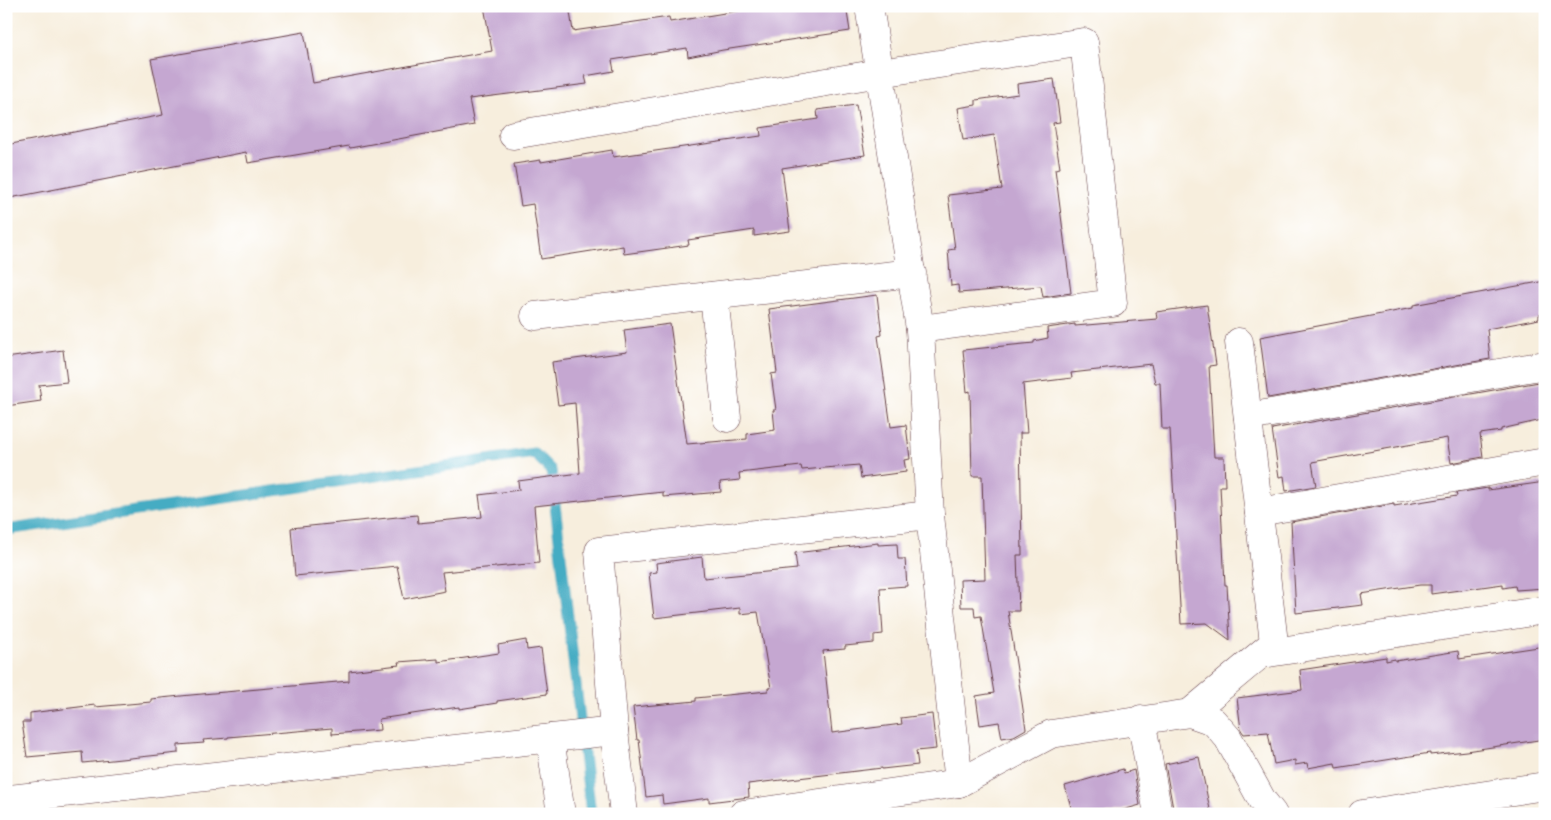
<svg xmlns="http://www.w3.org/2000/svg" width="1551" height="820" font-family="'Libre Caslon Text',serif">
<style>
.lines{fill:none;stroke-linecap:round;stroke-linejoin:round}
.stream{stroke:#44acc3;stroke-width:11}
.building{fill:#c5a7d1}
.street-casing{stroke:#643e46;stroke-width:29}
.street{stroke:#fff;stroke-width:28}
</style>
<rect width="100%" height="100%" fill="#fff"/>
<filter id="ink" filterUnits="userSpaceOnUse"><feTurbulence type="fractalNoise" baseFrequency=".02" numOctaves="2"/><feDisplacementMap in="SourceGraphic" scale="10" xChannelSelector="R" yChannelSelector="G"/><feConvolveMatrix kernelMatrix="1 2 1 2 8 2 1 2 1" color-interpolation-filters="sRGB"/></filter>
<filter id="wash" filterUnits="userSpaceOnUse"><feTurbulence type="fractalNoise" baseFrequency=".0096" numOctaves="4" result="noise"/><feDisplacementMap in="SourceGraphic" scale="20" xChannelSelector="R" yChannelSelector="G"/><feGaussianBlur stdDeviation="1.12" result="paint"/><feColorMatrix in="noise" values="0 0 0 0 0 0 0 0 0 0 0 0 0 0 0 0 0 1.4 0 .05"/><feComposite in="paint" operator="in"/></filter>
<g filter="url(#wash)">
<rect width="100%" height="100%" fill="#f7eedd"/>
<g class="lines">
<polyline class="stream" points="6,530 534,453 551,470 591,814"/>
</g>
<g id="blocks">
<g class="building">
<polygon points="484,6 569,6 573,31 669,17 670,22 743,10 743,6 846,6 850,31 723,50 688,57 687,48 612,60 614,71 585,76 587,84 469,99 474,125 350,148 349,146 248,163 246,152 10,198 6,179 6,145 163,115 151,59 304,32 313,83 492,51"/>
<polygon points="1054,79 1060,122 1053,123 1060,168 1055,169 1071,293 1043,297 1041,286 959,293 958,285 951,286 948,250 955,249 948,195 1002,189 994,135 963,140 958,108 976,105 976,100 1018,94 1017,84"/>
<polygon points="856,105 865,155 782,168 790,231 754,236 754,230 688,240 689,245 624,254 623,246 541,259 533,204 521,206 514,164 541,160 541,162 612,150 613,157 761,136 760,128 818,119 817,110"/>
<polygon points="1545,281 1545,314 1539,315 1539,319 1487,329 1490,359 1268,398 1260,337 1413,308 1413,305"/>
<polygon points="877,295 882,335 878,336 891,427 906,425 910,459 904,460 906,472 861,478 859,465 802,470 801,466 739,473 740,480 720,482 721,492 663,497 663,492 534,506 539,563 442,572 445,591 404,599 397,566 295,576 291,528 417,515 418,523 482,517 479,495 519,490 518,481 580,473 575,403 558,405 552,362 627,352 624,330 670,324 687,444 747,439 747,434 775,430 773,410 776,410 771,374 777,373 769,309"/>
<polygon points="1207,305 1216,365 1209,366 1214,457 1224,457 1225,486 1220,486 1225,585 1227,585 1230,640 1207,623 1181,624 1170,429 1162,429 1160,383 1155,383 1151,364 1071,373 1072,378 1023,384 1027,433 1020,433 1022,555 1017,555 1019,611 1008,611 1026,729 1014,736 1002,738 999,722 980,725 976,696 994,693 981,616 975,617 974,607 961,607 960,580 985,579 982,476 972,476 970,391 967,392 963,350 1034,343 1034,341 1048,338 1047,328 1075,324 1075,326 1157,319 1156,312"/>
<polygon points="63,350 67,382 39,385 41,401 6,406 6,358"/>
<polygon points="1545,381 1545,411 1541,411 1542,420 1501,429 1501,431 1480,434 1483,457 1451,463 1447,438 1312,462 1316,486 1286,491 1284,476 1279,477 1272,429"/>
<polygon points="1545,482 1545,588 1516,590 1515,586 1503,588 1503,584 1431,594 1431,585 1420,585 1361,594 1363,605 1296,613 1291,522 1394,504 1394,506 1457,496 1456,493 1488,488 1488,490"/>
<polygon points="878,543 878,545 897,544 898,559 905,559 907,586 880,588 883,634 874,635 874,643 845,646 845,649 823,651 832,733 902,724 901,718 932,714 936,749 916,751 918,765 882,769 882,768 748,784 749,797 709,802 709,798 663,804 662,795 646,797 639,740 637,740 633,707 696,701 696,698 768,691 768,688 771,688 758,612 740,614 740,608 654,618 649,573 657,572 656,563 702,557 704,578 797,569 795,553"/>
<polygon points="526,640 527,650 541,648 547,694 497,701 497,703 459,709 459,707 379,719 380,730 332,734 332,728 228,737 228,738 203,740 204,743 178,745 178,753 83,763 82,752 27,757 22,722 30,722 30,713 95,705 95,707 151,702 151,699 191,695 349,681 349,671 399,665 398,662 438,659 438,662 499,653 498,645"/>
<polygon points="1545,646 1545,739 1466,751 1430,755 1430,753 1336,768 1335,763 1308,768 1307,763 1295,765 1295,760 1274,764 1268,732 1244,734 1241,730 1237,698 1302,690 1300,670 1386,657 1386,661 1395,659 1395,661 1458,651 1459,659"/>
<polygon points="1199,757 1211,814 1174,814 1165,764"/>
<polygon points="1123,769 1124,773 1134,770 1140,805 1109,814 1073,814 1065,786"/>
</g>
</g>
</g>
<g filter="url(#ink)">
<use href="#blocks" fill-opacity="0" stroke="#643e46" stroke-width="1"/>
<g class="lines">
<defs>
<g id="street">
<polyline points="869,6 920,329 930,515 959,783"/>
<polyline points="513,135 880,73 1084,42 1113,303 920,329"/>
<polyline points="714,296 727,418"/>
<polyline points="535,316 912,273"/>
<polyline points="1248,417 1545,365"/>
<polyline points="1259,512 1545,462"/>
<polyline points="1262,654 1545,610"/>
<polyline points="1190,713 1274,643 1239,342"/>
<polyline points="1141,719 1158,814"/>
<polyline points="550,738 561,814"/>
<polyline points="10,799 614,731"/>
<polyline points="624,814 614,731 599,551 930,515"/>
<polyline points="743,814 959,783 1051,734 1190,713 1213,721 1228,738 1262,800 1273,814"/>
<polyline points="1362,814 1545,786"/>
</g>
</defs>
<use href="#street" class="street-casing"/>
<use href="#street" class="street"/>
</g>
</g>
<rect width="1551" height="820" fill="none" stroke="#fff" stroke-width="25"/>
</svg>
